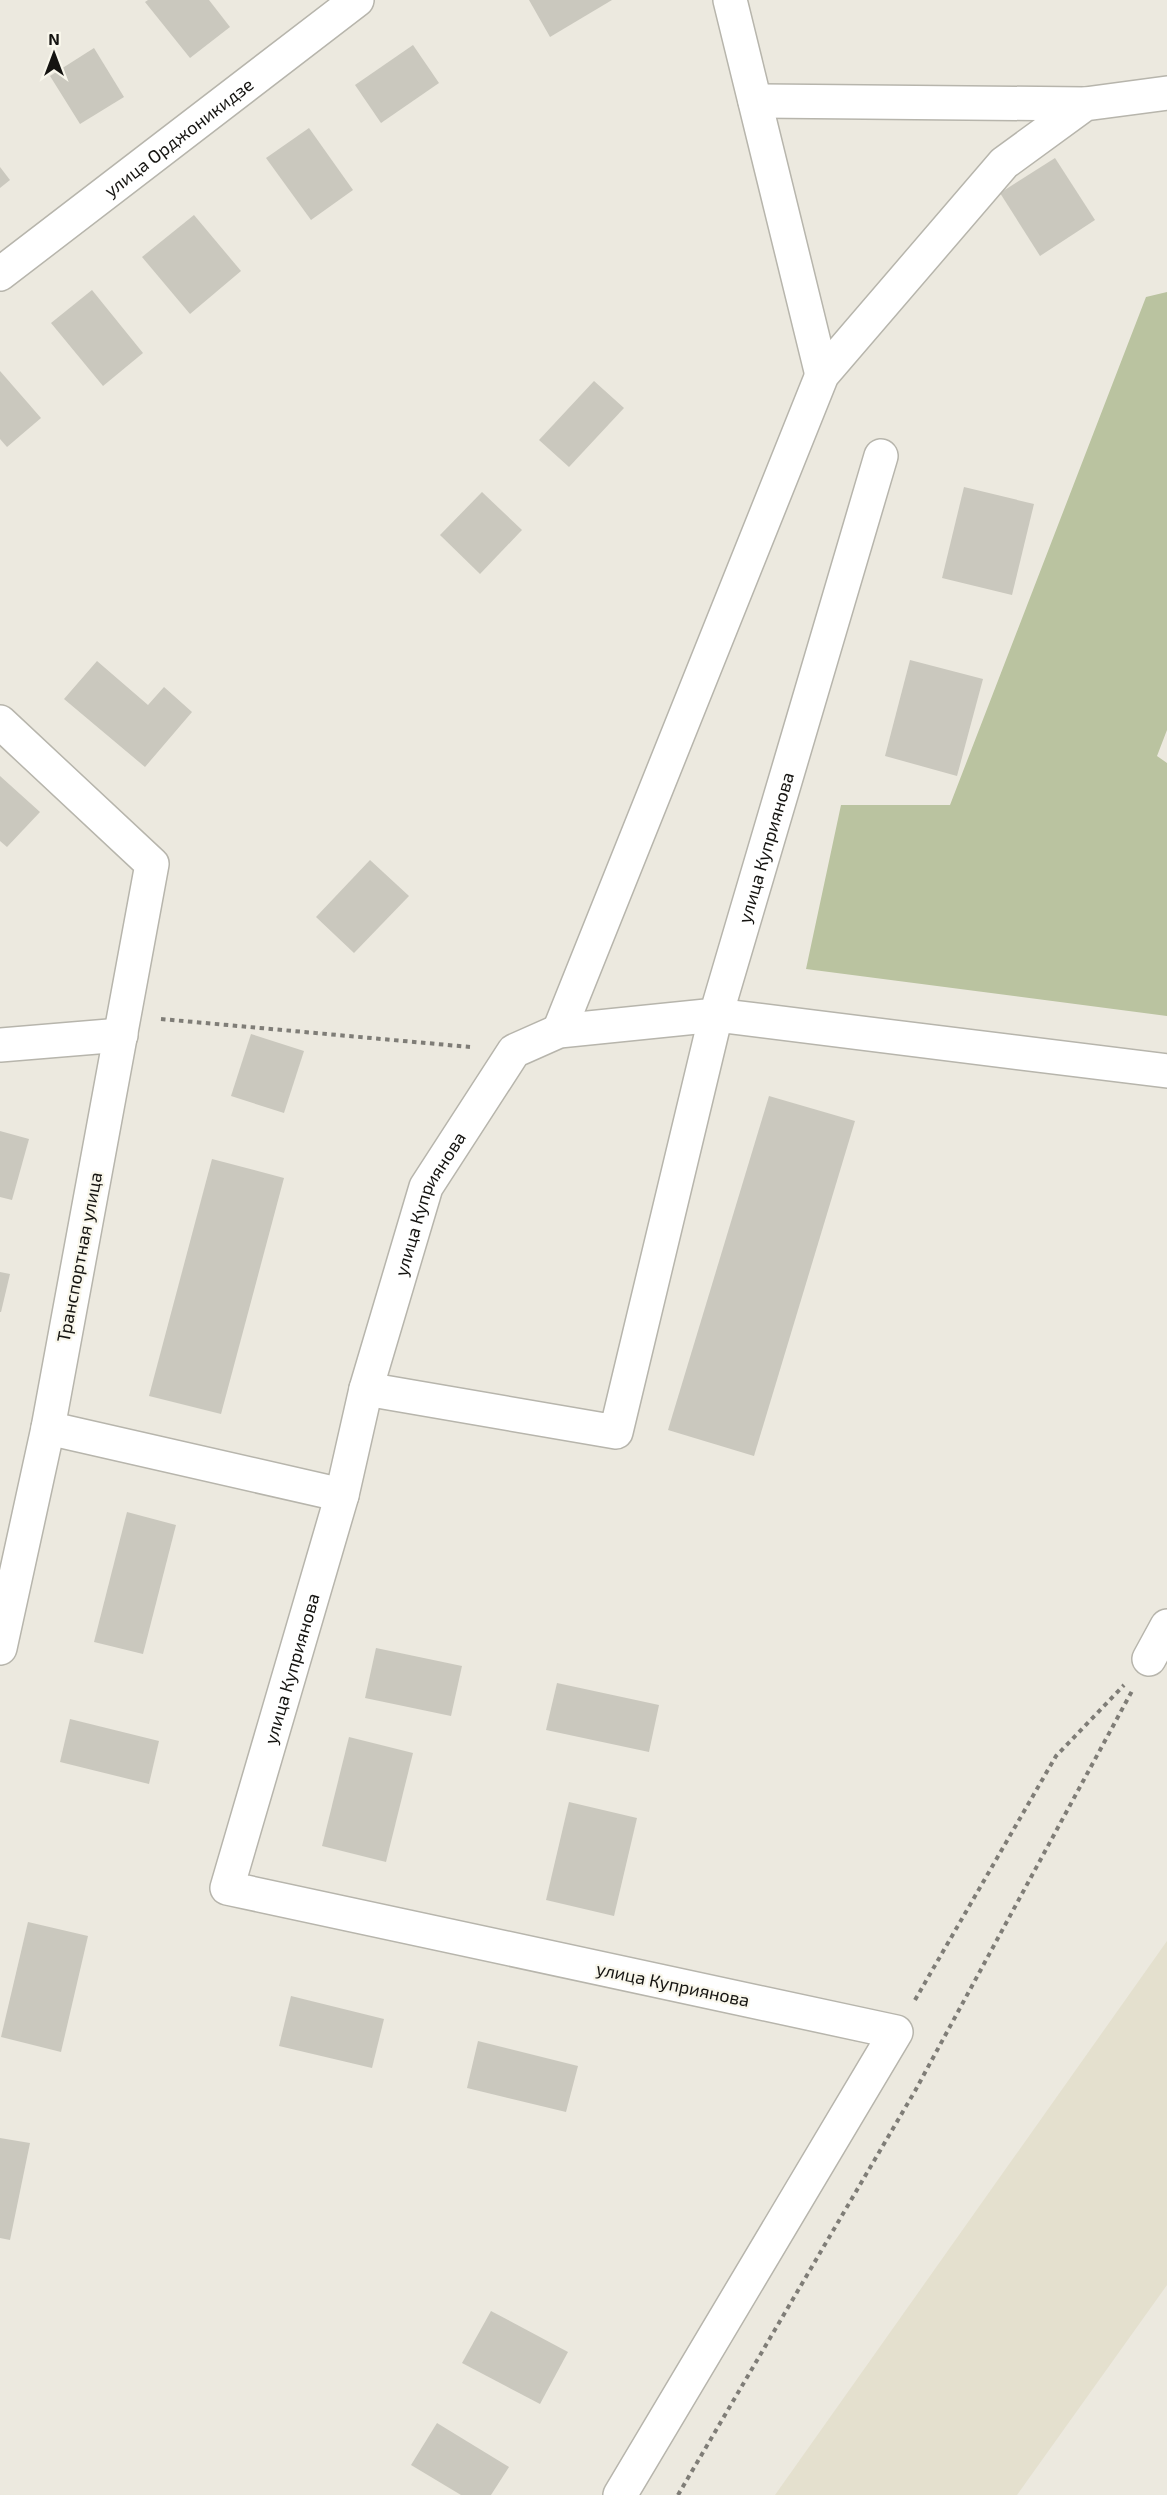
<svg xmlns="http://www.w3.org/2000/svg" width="1167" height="2495" font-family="'Exo 2',sans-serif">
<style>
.built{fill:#e4e0ce}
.green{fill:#bac3a0}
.building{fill:#cac8be}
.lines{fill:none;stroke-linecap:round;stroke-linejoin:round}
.minor-casing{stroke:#b7b5ac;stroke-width:36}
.path{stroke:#7f7d77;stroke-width:4;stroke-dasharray:4.5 4.5;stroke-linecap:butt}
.minor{stroke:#fff;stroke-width:33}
.labels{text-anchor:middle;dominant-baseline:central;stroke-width:4.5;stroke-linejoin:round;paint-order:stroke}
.street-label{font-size:18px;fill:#151411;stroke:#f9f7ec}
</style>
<rect width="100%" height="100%" fill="#ece9df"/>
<polygon class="built" points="1167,1941 1167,2285 1017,2495 775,2495"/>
<polygon class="green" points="1167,292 1167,730 1157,756 1167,763 1167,1016 806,969 841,805 950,805 1146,297"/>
<g class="building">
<polygon points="148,0 209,0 230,27 190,58 145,2"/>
<polygon points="529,0 612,0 550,37"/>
<polygon points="413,45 439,83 381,123 355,85"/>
<polygon points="94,48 124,97 80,124 50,76"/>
<polygon points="309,128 353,190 311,220 266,158"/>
<polygon points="1055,158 1095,220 1040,256 1000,193"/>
<polygon points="0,167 10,180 0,188"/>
<polygon points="194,215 241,271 190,314 142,257"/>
<polygon points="92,290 143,353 103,386 51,323"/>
<polygon points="0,371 41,418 7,447 0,439"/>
<polygon points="594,381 624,408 569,467 539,440"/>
<polygon points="964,487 1034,504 1012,595 942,578"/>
<polygon points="482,492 522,530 480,574 440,535"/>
<polygon points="910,660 983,679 957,776 885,756"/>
<polygon points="97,661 148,705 164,687 192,712 145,767 64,699"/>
<polygon points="0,776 40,812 7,847 0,841"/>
<polygon points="370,860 409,896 354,953 316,917"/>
<polygon points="251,1034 304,1051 284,1113 231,1096"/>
<polygon points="769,1096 855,1121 754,1456 668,1430"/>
<polygon points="0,1131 29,1139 12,1200 0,1197"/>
<polygon points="212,1159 284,1178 221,1414 149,1396"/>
<polygon points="0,1272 10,1274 1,1312 0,1312"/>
<polygon points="127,1512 176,1525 143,1654 94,1642"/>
<polygon points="376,1648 462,1666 451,1716 365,1698"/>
<polygon points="557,1683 659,1705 649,1752 546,1730"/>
<polygon points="70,1719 159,1741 149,1784 60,1762"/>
<polygon points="349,1737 413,1753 386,1862 322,1846"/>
<polygon points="569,1802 637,1818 614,1916 546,1900"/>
<polygon points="28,1922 88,1936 61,2052 1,2037"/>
<polygon points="291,1996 384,2019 372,2068 279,2046"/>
<polygon points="478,2041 578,2066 566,2112 467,2088"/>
<polygon points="0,2138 30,2143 10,2240 0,2238"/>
<polygon points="491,2311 568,2352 540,2404 462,2363"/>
<polygon points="437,2423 509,2467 491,2495 461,2495 411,2465"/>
</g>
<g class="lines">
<defs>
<g id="minor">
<polyline points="730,0 822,375"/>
<polyline points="755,101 1085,104"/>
<path id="s1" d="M0 274 357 0"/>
<polyline points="0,722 152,864 48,1428 0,1648"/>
<polyline points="559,1031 822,375 1004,163 1085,104 1167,93"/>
<polyline points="0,1045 121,1035"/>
<polyline points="366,1389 616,1432 716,1015 1167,1071"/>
<polyline points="48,1428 342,1495"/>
<polyline points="1149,1659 1167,1626"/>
<path id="s2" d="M620 2495 896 2032 227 1888 342 1495 366 1389 426 1187 514 1051 559 1031 716 1015 881 456"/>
</g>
</defs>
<use href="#minor" class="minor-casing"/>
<g class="path">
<polyline points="161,1019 470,1047"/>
<polyline points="915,2000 1056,1756 1124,1685"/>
<polyline points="678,2495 915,2091 1132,1691"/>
</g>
<use href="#minor" class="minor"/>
</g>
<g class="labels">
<g class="street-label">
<text stroke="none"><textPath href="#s1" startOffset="225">улица Орджоникидзе</textPath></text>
<text stroke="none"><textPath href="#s2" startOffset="2496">улица Куприянова</textPath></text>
<text stroke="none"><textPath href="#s2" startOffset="1938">улица Куприянова</textPath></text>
<text transform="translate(79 1257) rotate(-79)">Транспортная улица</text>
<text stroke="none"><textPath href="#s2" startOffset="1452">улица Куприянова</textPath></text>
<text transform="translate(673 1984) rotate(12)">улица Куприянова</text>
</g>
</g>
<g transform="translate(54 54)" stroke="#f9f7ec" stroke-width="4.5" paint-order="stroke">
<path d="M0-4.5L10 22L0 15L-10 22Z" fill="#151411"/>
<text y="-9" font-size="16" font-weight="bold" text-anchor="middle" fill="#151411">N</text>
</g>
</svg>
